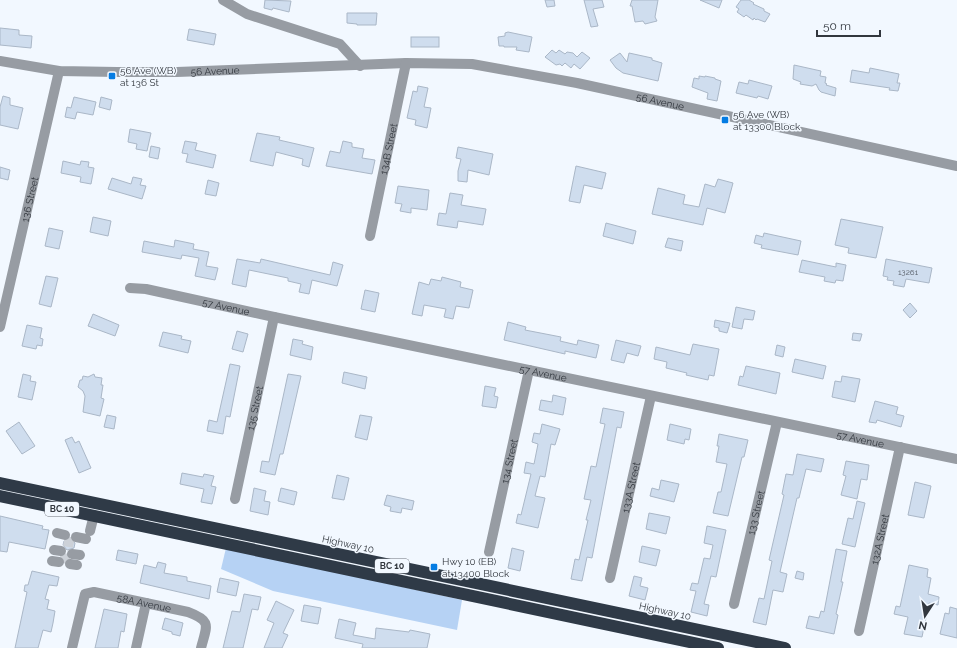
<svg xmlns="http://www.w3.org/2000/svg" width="957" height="648" font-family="Raleway,sans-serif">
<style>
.green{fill:#b6d2f4}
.building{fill:#cfddee;stroke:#aab7c7}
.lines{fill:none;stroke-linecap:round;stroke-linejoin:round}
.minor-tunnel{stroke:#ccd1d8;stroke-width:10;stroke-dasharray:10 5;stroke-linecap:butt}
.minor{stroke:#979ca3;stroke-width:10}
.highway{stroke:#2f3a47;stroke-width:12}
.poi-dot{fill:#047ce3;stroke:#f2f8ff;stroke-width:1.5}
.labels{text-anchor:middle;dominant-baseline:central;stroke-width:3;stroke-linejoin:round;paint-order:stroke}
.number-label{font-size:8px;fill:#59606a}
.shield{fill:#f2f8ff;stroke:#6c7178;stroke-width:1}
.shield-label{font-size:9px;font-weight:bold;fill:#32373e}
.poi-label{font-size:10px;fill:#32373e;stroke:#f2f8ff;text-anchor:start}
.street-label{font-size:10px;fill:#32373e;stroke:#f2f8ff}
</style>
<rect width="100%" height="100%" fill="#f2f8ff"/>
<polygon class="green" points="226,548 462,600 457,630 273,591 221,569"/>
<g class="building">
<polygon points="265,0 291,1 289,12 273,8 272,10 264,8"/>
<polygon points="545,0 554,0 555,6 547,7"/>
<polygon points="584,0 602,0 604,7 593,9 598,26 591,27"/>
<polygon points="632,0 658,0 655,17 657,21 645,24 643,21 635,22 632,6 630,6"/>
<polygon points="700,0 722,0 719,8"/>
<polygon points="741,0 749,0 754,3 753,4 764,9 764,11 770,14 765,22 757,19 756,20 754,18 753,20 746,15 744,17 737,12 739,9 736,7"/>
<polygon points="347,13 377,13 376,25 357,25 357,24 347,23"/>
<polygon points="0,28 19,30 19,35 32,36 31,48 0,45"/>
<polygon points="189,29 216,34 214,45 187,40"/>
<polygon points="508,32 532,37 529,52 516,50 517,47 504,47 504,46 499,46 498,37 505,36 505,33"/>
<rect x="411" y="37" width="28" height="10"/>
<polygon points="552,50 556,53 559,50 565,54 567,52 573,53 577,57 582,52 590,58 580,69 574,64 571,68 565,63 562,66 560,64 556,65 545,57"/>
<polygon points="620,53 627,62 629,53 652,58 652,60 662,63 658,81 623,73 616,68 610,60"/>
<polygon points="794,65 821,71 820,76 826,77 825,83 827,84 826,85 836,88 835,96 821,92 819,90 816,84 812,86 800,84 801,82 793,79"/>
<polygon points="870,68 899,74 897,83 900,83 898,91 889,90 890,88 850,82 852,70 869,73"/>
<polygon points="699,76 705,77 705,76 715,78 715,79 721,81 717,101 707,99 708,93 692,87 694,78 699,79"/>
<polygon points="749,80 772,86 768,99 758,96 757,98 736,93 739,82 748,84"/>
<polygon points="418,86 428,88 424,107 431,108 427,128 415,125 416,120 407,118 413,91 417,92"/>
<polygon points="3,96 10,98 10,105 23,108 18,129 0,125 0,107"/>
<polygon points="74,97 96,102 93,115 77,112 75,119 65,117 67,107 71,108"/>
<polygon points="101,97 112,100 110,110 99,107"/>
<polygon points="130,129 151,133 147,151 136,149 137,144 128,142"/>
<polygon points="257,133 280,137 279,140 314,148 309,167 302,165 303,159 276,152 273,166 250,161"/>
<polygon points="185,141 197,143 195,150 216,155 213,168 186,162 188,154 182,153"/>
<polygon points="343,141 352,143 352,147 364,149 362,158 375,160 372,174 326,166 330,151 340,153"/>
<polygon points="151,146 160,148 158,159 149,157"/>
<polygon points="458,147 493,154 489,175 468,170 467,182 458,181 458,171 461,159 456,158"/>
<polygon points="63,161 80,165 81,161 89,162 88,167 94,168 91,184 80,182 81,177 61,173"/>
<polygon points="576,166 606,173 602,189 584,185 580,203 569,201"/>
<polygon points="0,167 10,170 8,180 0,178"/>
<polygon points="133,177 142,179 140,185 146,186 142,199 108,189 112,178 131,184"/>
<polygon points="718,179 733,183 725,213 707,208 703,225 652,214 658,188 685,195 683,204 699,207 705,184 715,187"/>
<polygon points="208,180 219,183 216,196 205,194"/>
<polygon points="398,186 429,190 427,210 411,208 411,213 400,211 402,204 395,203"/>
<polygon points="450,193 463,195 461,205 486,209 483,225 458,221 457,228 437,225 439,213 446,214"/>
<polygon points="93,217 111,221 108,236 90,232"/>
<polygon points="841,219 883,227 876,258 848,253 849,248 835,245"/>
<polygon points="606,223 636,231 633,244 603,236"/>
<polygon points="49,228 63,231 59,249 45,246"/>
<polygon points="764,233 801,241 798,255 761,248 762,245 754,243 756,235 763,237"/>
<polygon points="668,238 683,241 681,251 665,247"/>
<polygon points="175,240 194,244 193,249 209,252 206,266 218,268 215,280 195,276 199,258 182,255 181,259 142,252 144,241 174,247"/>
<polygon points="237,259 260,263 261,259 330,275 333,262 343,265 337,286 312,280 309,294 299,292 301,284 288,281 288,278 249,270 246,287 232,284"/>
<polygon points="886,259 932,268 929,283 906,279 904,287 893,285 894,281 887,280 888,277 883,276"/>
<polygon points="802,260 836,267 836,263 846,265 843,281 836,280 835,283 824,281 825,277 799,272"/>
<polygon points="46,276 58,278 51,307 39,304"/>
<polygon points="442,277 461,282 460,287 473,290 469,308 456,306 453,319 444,317 446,309 424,305 422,316 412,314 419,282 429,285 431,279 441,281"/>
<polygon points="365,290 379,293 375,312 361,309"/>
<polygon points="910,303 917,311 910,318 903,310"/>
<polygon points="736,307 755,311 753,320 744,319 742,329 732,327"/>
<polygon points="93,314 119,325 115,336 88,326"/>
<polygon points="715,320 730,323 727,333 719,331 719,328 714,327"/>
<polygon points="508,322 526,327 525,330 561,337 560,341 577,345 578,340 599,345 596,358 565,351 565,354 504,340"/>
<polygon points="27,325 42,328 40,338 43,339 42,346 37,345 36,349 22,346"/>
<polygon points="237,331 248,334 243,352 232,349"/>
<polygon points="163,332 182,336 181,339 191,341 188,353 159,346"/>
<polygon points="853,333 862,334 860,341 852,340"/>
<polygon points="293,339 303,341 302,344 313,347 311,360 290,355"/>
<polygon points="616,340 641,346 638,356 627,353 624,363 611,360"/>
<polygon points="693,344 719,349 714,376 709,375 708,380 686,375 687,373 666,368 667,362 654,359 656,347 690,355"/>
<polygon points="777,345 785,347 783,357 775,355"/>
<polygon points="795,359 826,366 823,379 792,372"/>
<polygon points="230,364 240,366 230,417 226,416 223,434 207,431 209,420 217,422"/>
<polygon points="746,366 780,373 776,394 738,385 740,376 743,377"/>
<polygon points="344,372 367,377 365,389 342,383"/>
<polygon points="23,374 31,376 30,381 36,382 32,400 18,397"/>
<polygon points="94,374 95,377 102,378 101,385 103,385 101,398 104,399 100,416 83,412 85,396 83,391 78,387 80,380 82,380 83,376 88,377"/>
<polygon points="288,374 301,376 283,454 280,454 275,475 260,472 262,461 269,462"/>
<polygon points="842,376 860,379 855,402 832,397 835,381 841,382"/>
<polygon points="485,386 496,388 494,396 498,397 496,408 482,406"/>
<polygon points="553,395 566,398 563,415 539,410 541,400 552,402"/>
<polygon points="875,401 898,407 896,414 904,416 901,427 877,420 876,423 869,422"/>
<polygon points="603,408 624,412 621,428 617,427 592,558 587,557 582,581 571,579 575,559 579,560 588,520 586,520 591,500 584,499 591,466 596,467 605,424 600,423"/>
<polygon points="107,415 116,417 114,429 104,427"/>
<polygon points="360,415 372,417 367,440 355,437"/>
<polygon points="19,422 35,446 22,454 6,431"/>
<polygon points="542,424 560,429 555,445 551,444 545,477 540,476 535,496 545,498 538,528 516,523 518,514 521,515 531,474 524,473 526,462 534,464 538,444 532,442 534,433 540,434"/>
<polygon points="670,424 691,429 689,440 685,439 684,444 667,440"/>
<polygon points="719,434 748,440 744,457 742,457 728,516 713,513 718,492 721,492 727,464 716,462 719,446 717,446"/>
<polygon points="72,437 75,443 79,441 91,468 79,473 65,440"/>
<polygon points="797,454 824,459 821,472 806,469 799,498 797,498 780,572 787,574 783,592 773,590 766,625 753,622 759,598 764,599 772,561 769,560 784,495 782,494 786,474 793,475"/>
<polygon points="846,461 869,465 867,480 861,479 857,499 841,495 846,476 843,475"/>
<polygon points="182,473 203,477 204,474 214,476 211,486 216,487 212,504 201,502 204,489 180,484"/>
<polygon points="337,475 349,478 344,500 332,498"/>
<polygon points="661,480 679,484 674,502 650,496 652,488 659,490"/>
<polygon points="915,482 931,486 924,518 908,515"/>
<polygon points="254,488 266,491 264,501 270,502 268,515 250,511"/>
<polygon points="281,488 297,492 294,505 278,501"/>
<polygon points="387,495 414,501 412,510 402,508 401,513 390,511 391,507 384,505"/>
<polygon points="857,501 865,503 855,547 842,544 848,518 853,519"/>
<polygon points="649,513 670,517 666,534 646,529"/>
<polygon points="0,516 43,526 42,529 49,530 45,549 9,542 7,552 0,551"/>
<polygon points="707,526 726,530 716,577 711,576 704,604 709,605 707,616 691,612 696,591 690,590 692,583 698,584 704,558 710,559 713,545 704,543"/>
<polygon points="70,539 75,543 74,548 67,550 63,545 64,541"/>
<polygon points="642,546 660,550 656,566 639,562"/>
<polygon points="512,548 524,551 520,571 508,568"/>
<polygon points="836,549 847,551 841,582 843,582 836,614 838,615 834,634 806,628 809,616 819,618 821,611 824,612"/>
<polygon points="118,550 138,554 136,564 116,560"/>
<polygon points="158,562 166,564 164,573 187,577 187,581 211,586 209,599 140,583 144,565 156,568"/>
<polygon points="909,565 928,569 927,577 931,578 928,594 939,597 938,605 929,603 922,637 904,634 908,617 894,614 896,606 900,607"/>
<polygon points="32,571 59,577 57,586 49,585 45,599 49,600 47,609 55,611 53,623 51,632 43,630 38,648 15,648 27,592 24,591 25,585 28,585"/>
<polygon points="797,571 804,573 803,580 795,578"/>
<polygon points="634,576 642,578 640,586 648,588 645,600 629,596"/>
<polygon points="220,578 239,582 236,596 217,592"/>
<polygon points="244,594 261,597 258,610 252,609 243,648 223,648 232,611 240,612"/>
<polygon points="276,601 294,610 283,633 288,635 282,648 264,648 274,623 267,620"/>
<polygon points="304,605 321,608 318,624 301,621"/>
<polygon points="950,607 957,609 957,638 940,634 945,613 949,614"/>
<polygon points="104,609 127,614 124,632 121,631 118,648 95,648"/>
<polygon points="165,618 183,623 180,636 172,634 172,632 162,629"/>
<polygon points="339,619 356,623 353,635 375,639 376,628 409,632 410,630 430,634 427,648 362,648 363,644 335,638"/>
</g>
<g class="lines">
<g class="minor-tunnel">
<polyline points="64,541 75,543"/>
<polyline points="60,557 71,560"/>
</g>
<g class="minor">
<polyline points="223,0 247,14 340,44 360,66"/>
<path id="s1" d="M0 61 59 71 117 72H177L406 63 472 64 577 83 957 166"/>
<path id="s2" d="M370 236 406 63"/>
<path id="s3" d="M130 288 146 289 274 317 957 459"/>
<path id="s4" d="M0 327 59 71"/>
<path id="s5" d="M235 499 274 317"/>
<polyline points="90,531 94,515"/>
<polyline points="57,533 65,535"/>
<polyline points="76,537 86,539"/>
<polyline points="54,550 61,551"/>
<path id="s6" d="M489 552 529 370"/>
<polyline points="72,554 80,555"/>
<polyline points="52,561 59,562"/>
<polyline points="70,564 77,565"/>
<path id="s7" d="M610 578 651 396"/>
<path id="s8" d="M734 604 777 422"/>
<path id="s9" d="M859 631 900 447"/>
<path id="s10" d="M72 648 85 594 94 592 188 612C212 621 207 625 201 648"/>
<polyline points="136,648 146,603"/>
</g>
<g class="highway">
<polyline points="0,483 785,648"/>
<polyline points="0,496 718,648"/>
</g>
</g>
<g class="poi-dot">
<rect x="108" y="72" width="8" height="8" rx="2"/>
<rect x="721" y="116" width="8" height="8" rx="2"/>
<rect x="430" y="563" width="8" height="8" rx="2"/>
</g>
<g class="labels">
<g class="number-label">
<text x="908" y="272">13261</text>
</g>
<g class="shield">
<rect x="45" y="502" width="34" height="14" rx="3"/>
<rect x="375" y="559" width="34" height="14" rx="3"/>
</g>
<g class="shield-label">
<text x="62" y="509">BC 10</text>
<text x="392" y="566">BC 10</text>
</g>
<g class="poi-label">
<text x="120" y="70">56 Ave (WB)<tspan x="120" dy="12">at 136 St</tspan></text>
<text x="733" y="114">56 Ave (WB)<tspan x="733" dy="12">at 13300 Block</tspan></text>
<text x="442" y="561">Hwy 10 (EB)<tspan x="442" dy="12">at 13400 Block</tspan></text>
</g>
<g class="street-label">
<text stroke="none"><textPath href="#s1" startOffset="216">56 Avenue</textPath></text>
<text stroke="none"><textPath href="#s1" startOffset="665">56 Avenue</textPath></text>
<text stroke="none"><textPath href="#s2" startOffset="89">134B Street</textPath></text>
<text stroke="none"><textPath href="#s4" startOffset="131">136 Street</textPath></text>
<text stroke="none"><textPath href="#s3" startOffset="98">57 Avenue</textPath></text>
<text stroke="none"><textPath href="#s3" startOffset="422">57 Avenue</textPath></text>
<text stroke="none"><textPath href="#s5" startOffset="93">135 Street</textPath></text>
<text stroke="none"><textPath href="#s3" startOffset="746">57 Avenue</textPath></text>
<text stroke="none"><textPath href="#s6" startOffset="93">134 Street</textPath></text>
<text stroke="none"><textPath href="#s7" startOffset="93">133A Street</textPath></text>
<text stroke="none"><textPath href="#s8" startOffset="94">133 Street</textPath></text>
<text stroke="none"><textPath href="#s9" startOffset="94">132A Street</textPath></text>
<text transform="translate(348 544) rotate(12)">Highway 10</text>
<text stroke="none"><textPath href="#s10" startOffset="116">58A Avenue</textPath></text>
<text transform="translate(665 611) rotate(12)">Highway 10</text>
</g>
</g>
<g transform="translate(925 616) rotate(192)" stroke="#f2f8ff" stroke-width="3" paint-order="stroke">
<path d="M0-3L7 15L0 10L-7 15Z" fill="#32373e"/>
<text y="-6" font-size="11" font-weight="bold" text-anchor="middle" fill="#32373e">N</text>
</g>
<path d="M817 30v6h63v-6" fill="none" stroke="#32373e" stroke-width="2"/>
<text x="823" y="30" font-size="12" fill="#32373e" stroke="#f2f8ff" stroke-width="3" paint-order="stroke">50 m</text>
</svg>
